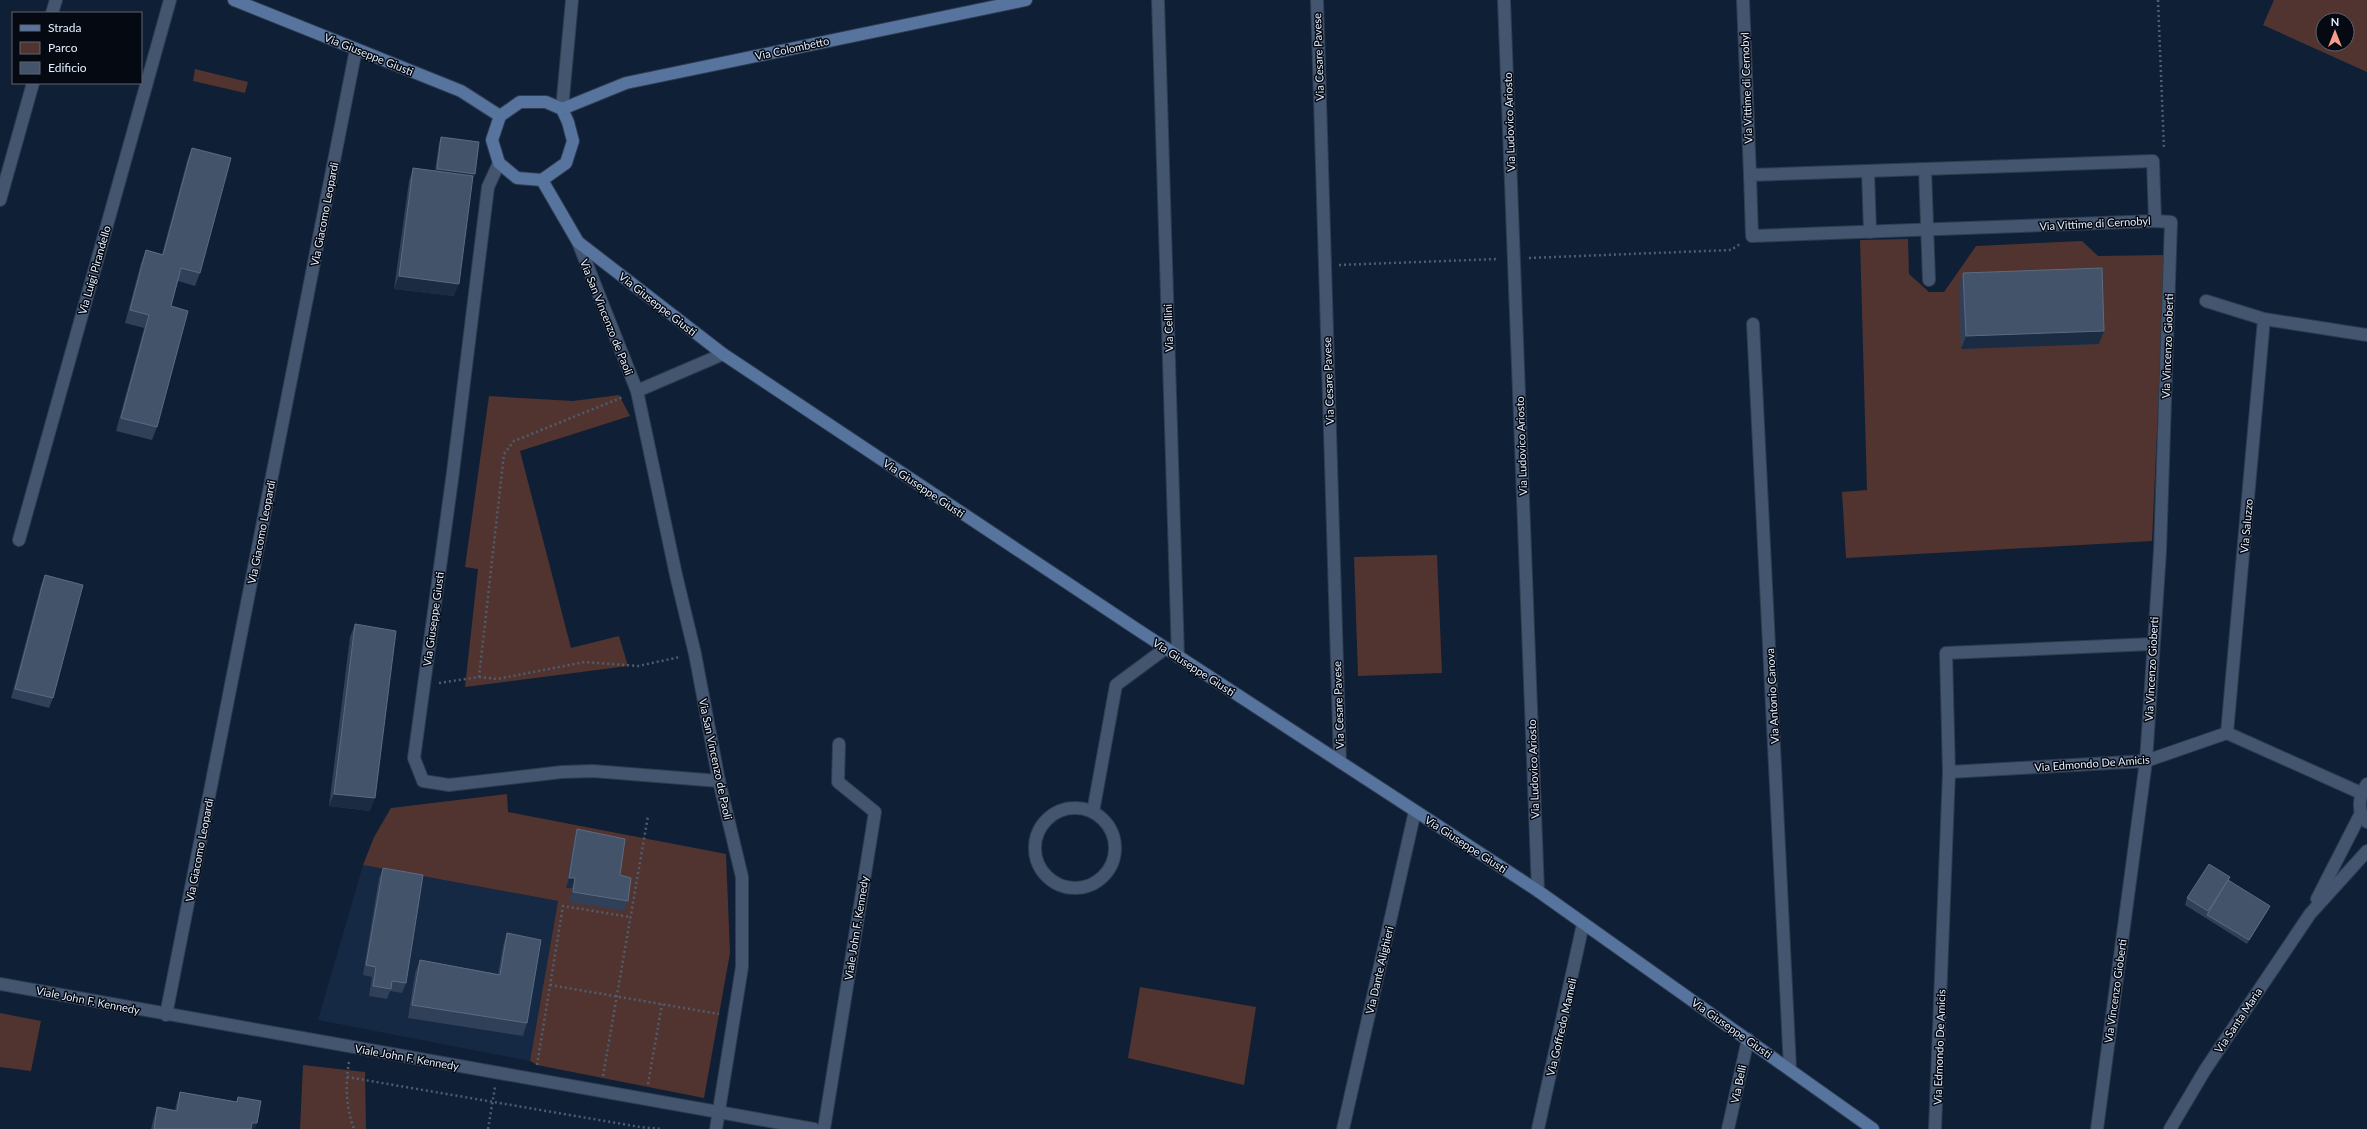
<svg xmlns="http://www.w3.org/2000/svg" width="2367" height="1129" font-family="Lato,sans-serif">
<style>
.built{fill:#152944}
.green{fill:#51342f;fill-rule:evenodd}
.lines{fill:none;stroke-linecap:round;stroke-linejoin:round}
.street-casing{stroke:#2d3c51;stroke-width:14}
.secondary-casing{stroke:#2d3c51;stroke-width:14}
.path{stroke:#4f5d71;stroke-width:2.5;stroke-dasharray:2 3;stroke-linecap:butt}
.street{stroke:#43556f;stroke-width:12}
.secondary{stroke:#56749d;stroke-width:12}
.wall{fill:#304058}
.shaded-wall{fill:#1a2b42}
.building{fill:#435369;stroke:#5c6b81}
.labels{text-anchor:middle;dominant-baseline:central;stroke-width:3;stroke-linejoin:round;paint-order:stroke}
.street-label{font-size:11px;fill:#e4effe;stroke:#040912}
</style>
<rect width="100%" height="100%" fill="#0f1f35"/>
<polygon class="built" points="363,865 558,901 530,1061 318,1020"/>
<g class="green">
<path d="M2274 0H2367V72L2263 25ZM2323 20H2347V44H2323Z"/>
<polygon points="195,69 248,82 245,93 193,81"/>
<polygon points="1908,239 1909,274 1929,292 1944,292 1976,246 2082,241 2098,256 2165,255 2152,541 1846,558 1842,492 1867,490 1860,240"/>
<polygon points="619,395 630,416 520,451 571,648 619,636 628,666 465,687 478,569 465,567 489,396 573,401"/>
<polygon points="1437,555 1442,673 1358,676 1354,557"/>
<polygon points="507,794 508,812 726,854 730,953 704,1098 537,1065 530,1061 558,901 363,865 374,837 391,808"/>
<polygon points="1140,987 1256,1007 1244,1085 1128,1058"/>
<polygon points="0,1013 41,1021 31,1071 0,1067"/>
<polygon points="303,1065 365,1072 366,1129 300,1129"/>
</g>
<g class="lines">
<defs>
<g id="street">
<polyline points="1158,0 1178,657"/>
<polyline points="1317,0 1340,762"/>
<polyline points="1504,0 1538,891"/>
<polyline points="1743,0 1750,175"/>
<polyline points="52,13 56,0"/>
<polyline points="562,109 572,0"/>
<polygon points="2153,161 2155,221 1752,236 1750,175"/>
<polyline points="499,163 488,187 453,472 414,758 423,781 449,785 562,772 593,771 719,781"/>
<polyline points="1925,169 1929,280"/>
<polyline points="1868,171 1870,232"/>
<polyline points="0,200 33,83"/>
<polyline points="578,242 637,391 676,575 695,654 719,781 742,877 742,967 716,1129"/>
<polyline points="2206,301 2264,319 2367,335"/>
<polyline points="1753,324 1790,1068"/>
<polyline points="637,391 723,354"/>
<polyline points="19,540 170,0"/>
<polyline points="2227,733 2264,319"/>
<polyline points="1949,772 2146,761 2227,733 2361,793"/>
<path d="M2367 784C2359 796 2356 811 2367 822"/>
<circle cx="1075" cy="848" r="40"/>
<polyline points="1093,812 1116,685 1166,648"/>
<polyline points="2317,899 2361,813"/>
<polyline points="0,984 814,1129"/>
<polyline points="166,1015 356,49"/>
<polyline points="824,1129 875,812 838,782 839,744"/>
<polyline points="1343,1129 1415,811"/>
<polyline points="1538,1129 1583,924"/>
<polyline points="1728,1129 1748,1039"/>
<polyline points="1935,1129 1949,772 1946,653 2152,644"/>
<polyline points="2097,1129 2146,761 2160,551 2171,222 2155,221"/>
<polyline points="2170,1129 2205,1070 2310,914 2367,851"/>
</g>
<g id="secondary">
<polyline points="234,0 461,91 500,116"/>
<polygon points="520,102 546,102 562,109 568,122 573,141 566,163 542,180 517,178 499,163 492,140 500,116"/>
<polyline points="562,109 626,83 1026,0"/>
<polyline points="542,180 578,242 723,354 1138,630 1538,891 1873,1129"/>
</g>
</defs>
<use href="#street" class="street-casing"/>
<use href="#secondary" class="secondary-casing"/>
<g class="path">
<polyline points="2158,0 2164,149"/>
<polyline points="1529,258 1731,250 1740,244"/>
<polyline points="1339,265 1498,259"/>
<polyline points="479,677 497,679 585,662 638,666 680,657"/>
<polyline points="439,683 479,677 504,454 514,441 623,397"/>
<polyline points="550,985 719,1014"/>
<path d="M349 1062C345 1085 346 1107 354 1129"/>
<polyline points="537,1065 563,906 630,917"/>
<polyline points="603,1076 648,816"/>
<polyline points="347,1077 640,1127 662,1129"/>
<polyline points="648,1084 662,1004"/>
<polyline points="488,1129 495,1087"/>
</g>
<use href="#street" class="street"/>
<use href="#secondary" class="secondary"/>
</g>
<g class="wall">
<polygon points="441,137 475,174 472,180 454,296 394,289 409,181 413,168 435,171 439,143"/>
<polygon points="192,148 200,273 195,286 178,281 171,306 157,427 152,440 116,431 144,328 125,323 141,263 146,250 162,254 187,161"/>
<polygon points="1963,273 2099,344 1961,349 1959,286"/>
<polygon points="45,575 53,698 49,708 11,698 41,585"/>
<polygon points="355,624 370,811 329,806 350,637"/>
<polygon points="577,829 620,875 628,901 624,911 569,902 572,888 566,888 574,839"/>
<polygon points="383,868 406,983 402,993 390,991 387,999 369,996 372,977 363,975 379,878"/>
<polygon points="2230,877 2228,880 2269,909 2247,944 2185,905 2187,898"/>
<polygon points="507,933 527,1023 523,1036 408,1018 415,973 420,960 498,974 503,946"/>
<polygon points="180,1092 236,1102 238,1097 255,1129 151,1129 153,1120 157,1107 175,1111 176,1105"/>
</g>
<g class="shaded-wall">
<polygon points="437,169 475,174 473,180 435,176"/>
<polygon points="399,276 459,284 454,296 394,289"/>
<polygon points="2104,331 2099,344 1961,349 1966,336"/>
<polygon points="334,794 375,798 370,811 329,806"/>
<polygon points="569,878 575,878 572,888 566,888"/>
<polygon points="2270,906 2269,909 2247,944 2249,940"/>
<polygon points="252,1123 257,1123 255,1129 250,1129"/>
</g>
<g class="building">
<polygon points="441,137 479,142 475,174 437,169"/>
<polygon points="192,148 231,158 200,273 181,268 171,306 188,311 157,427 121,418 149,315 130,310 146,250 163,255"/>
<polygon points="413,168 473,176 459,284 399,276"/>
<polygon points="2102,268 2104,331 1966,336 1963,273"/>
<polygon points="45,575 83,585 53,698 15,689"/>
<polygon points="355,624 396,631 375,798 334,794"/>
<polygon points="577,829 625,839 620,875 631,878 628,901 573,892 575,878 569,878"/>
<polygon points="2209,864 2230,877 2208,911 2187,898"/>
<polygon points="383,868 423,875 406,983 392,981 391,989 373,986 376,967 366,965"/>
<polygon points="2228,880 2270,906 2249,940 2207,915"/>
<polygon points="507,933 541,940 527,1023 412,1005 420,960 500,975"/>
<polygon points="180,1092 237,1102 238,1097 261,1101 257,1123 252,1123 251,1129 154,1129 157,1107 177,1111"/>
</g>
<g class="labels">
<g class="street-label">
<text transform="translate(792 48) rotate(-12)">Via Colombetto</text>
<text transform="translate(369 54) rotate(22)">Via Giuseppe Giusti</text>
<text transform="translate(1318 57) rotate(-92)">Via Cesare Pavese</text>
<text transform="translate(1746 88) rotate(-92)">Via Vittime di Cernobyl</text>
<text transform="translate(1509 122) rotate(-92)">Via Ludovico Ariosto</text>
<text transform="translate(324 214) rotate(-79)">Via Giacomo Leopardi</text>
<text transform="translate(2095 223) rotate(-3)">Via Vittime di Cernobyl</text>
<text transform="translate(94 270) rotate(-74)">Via Luigi Pirandello</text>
<text transform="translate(658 304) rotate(38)">Via Giuseppe Giusti</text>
<text transform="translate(607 317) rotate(68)">Via San Vincenzo de Paoli</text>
<text transform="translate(1168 328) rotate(-92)">Via Cellini</text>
<text transform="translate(2167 346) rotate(-88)">Via Vincenzo Gioberti</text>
<text transform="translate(1328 381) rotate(-92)">Via Cesare Pavese</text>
<text transform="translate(1521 446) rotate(-92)">Via Ludovico Ariosto</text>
<text transform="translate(924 488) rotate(34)">Via Giuseppe Giusti</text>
<text transform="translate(2246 526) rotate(-85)">Via Saluzzo</text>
<text transform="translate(261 532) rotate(-79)">Via Giacomo Leopardi</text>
<text transform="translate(433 619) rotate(-82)">Via Giuseppe Giusti</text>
<text transform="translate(1194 667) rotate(33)">Via Giuseppe Giusti</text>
<text transform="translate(2151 669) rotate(-87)">Via Vincenzo Gioberti</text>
<text transform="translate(1772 696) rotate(-93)">Via Antonio Canova</text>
<text transform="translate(1338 705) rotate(-92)">Via Cesare Pavese</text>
<text transform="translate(716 759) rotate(78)">Via San Vincenzo de Paoli</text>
<text transform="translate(2092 763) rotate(-4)">Via Edmondo De Amicis</text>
<text transform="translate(1533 769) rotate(-92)">Via Ludovico Ariosto</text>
<text transform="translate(1466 844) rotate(33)">Via Giuseppe Giusti</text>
<text transform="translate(199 850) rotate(-79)">Via Giacomo Leopardi</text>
<text transform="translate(856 928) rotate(-81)">Viale John F. Kennedy</text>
<text transform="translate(1379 970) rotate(-77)">Via Dante Alighieri</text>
<text transform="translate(2115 991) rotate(-82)">Via Vincenzo Gioberti</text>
<text transform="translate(88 1000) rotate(11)">Viale John F. Kennedy</text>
<text transform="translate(2238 1020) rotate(-56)">Via Santa Maria</text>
<text transform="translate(1561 1027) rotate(-77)">Via Goffredo Mameli</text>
<text transform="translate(1732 1028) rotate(35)">Via Giuseppe Giusti</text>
<text transform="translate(1939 1047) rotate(-88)">Via Edmondo De Amicis</text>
<text transform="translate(407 1057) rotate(10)">Viale John F. Kennedy</text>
<text transform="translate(1738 1084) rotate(-78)">Via Belli</text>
</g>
</g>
<rect x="12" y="12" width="130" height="72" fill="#040912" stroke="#5e6570"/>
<rect x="20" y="25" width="20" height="6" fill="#56749d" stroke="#5e6570"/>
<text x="48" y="32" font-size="12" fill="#e4effe">Strada</text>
<rect x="20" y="42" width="20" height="12" fill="#51342f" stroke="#5e6570"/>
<text x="48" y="52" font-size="12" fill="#e4effe">Parco</text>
<rect x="20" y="62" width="20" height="12" fill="#435369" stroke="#5e6570"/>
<text x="48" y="72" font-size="12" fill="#e4effe">Edificio</text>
<g transform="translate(2335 32)"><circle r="19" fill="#040912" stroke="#5e6570"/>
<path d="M0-3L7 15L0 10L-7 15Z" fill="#f49d8c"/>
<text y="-6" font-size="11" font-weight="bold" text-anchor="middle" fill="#e4effe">N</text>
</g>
</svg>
